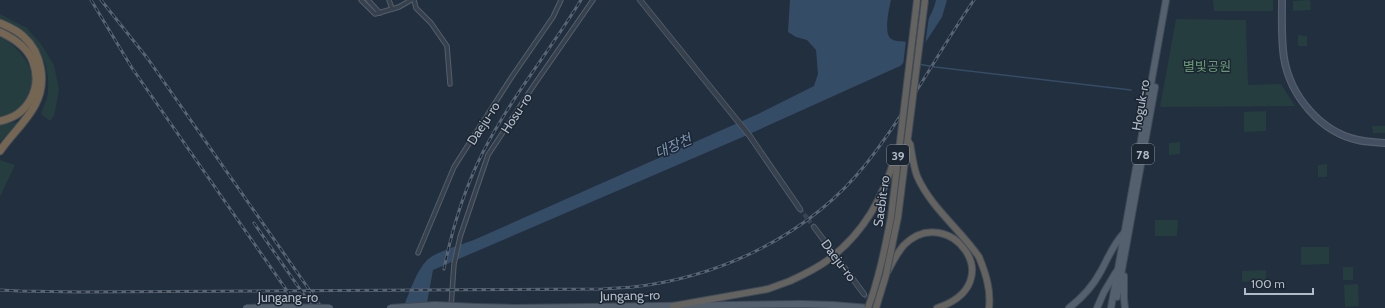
<svg xmlns="http://www.w3.org/2000/svg" width="1385" height="308" font-family="Cabin,'Noto Sans KR',sans-serif">
<style>
.green{fill:#253d3f}
.water{fill:#354c66}
.pier{fill:#222f3e}
.lines{fill:none;stroke-linecap:round;stroke-linejoin:round}
.stream{stroke:#354c66;stroke-width:1.5}
.tertiary-tunnel{stroke:#384453;stroke-width:4.5;stroke-dasharray:4.5 2;stroke-linecap:butt}
.minor-casing{stroke:#555f6c;stroke-width:5.5}
.tertiary-casing{stroke:#555f6c;stroke-width:6}
.secondary-casing{stroke:#555f6c;stroke-width:8}
.primary-casing{stroke:#404a57;stroke-width:8}
.trunk-casing{stroke:#424c59;stroke-width:8}
.motorway-casing{stroke:#424c59;stroke-width:9}
.minor{stroke:#37414e;stroke-width:3.5}
.tertiary{stroke:#37414e;stroke-width:4.5}
.secondary{stroke:#445061;stroke-width:5.5}
.primary{stroke:#54606e;stroke-width:6}
.trunk{stroke:#646360;stroke-width:6}
.motorway{stroke:#746653;stroke-width:7}
.rail-casing{stroke:#586575;stroke-width:3}
.rail{stroke:#1c2633;stroke-width:1.5;stroke-dasharray:4.5;stroke-linecap:butt}
.primary-bridge-casing{stroke:#404a57;stroke-width:8;stroke-linecap:butt}
.trunk-bridge-casing{stroke:#424c59;stroke-width:8;stroke-linecap:butt}
.primary-bridge{stroke:#54606e;stroke-width:6}
.trunk-bridge{stroke:#646360;stroke-width:6}
.labels{text-anchor:middle;dominant-baseline:central;stroke-width:3;stroke-linejoin:round;paint-order:stroke}
.shield{fill:#1c2633;stroke:#858f9c;stroke-width:1}
.shield-label{font-size:12px;font-weight:bold;fill:#b2bcc9}
.park-label{font-size:13px;fill:#689b72;stroke:#1c2633}
.street-label{font-size:13px;fill:#b2bcc9;stroke:#1c2633}
.water-label{font-size:14px;font-style:italic;fill:#7994b2;stroke:#1c2633}
</style>
<rect width="100%" height="100%" fill="#222f3e"/>
<g class="green">
<polygon points="1213,0 1273,0 1273,11 1214,11"/>
<polygon points="1310,0 1311,10 1293,11 1293,1"/>
<path d="M0 14 27 28 41 44 54 65 59 90 54 116 50 121 41 114C43 107 47 100 48 93 50 73 44 49 27 36 18 30 9 25 0 20Z"/>
<polygon points="1176,19 1246,20 1248,85 1281,84 1295,106 1160,107"/>
<polygon points="1298,35 1307,36 1307,46 1298,46"/>
<path d="M0 37C15 44 35 65 32 83 32 86 30 89 29 92 27 98 24 104 20 108 14 113 7 115 0 118Z"/>
<polygon points="1266,111 1266,131 1244,132 1244,112"/>
<polygon points="26,114 13,130 0,142 0,125 17,122"/>
<polygon points="1372,126 1385,126 1385,133 1373,133"/>
<polygon points="1180,142 1180,154 1169,155 1169,143"/>
<polygon points="0,160 15,165 0,197"/>
<polygon points="1327,164 1327,177 1318,177 1318,165"/>
<polygon points="1155,220 1178,220 1177,236 1155,236"/>
<polygon points="1301,247 1329,247 1329,264 1301,265"/>
<rect x="1343" y="267" width="10" height="13"/>
<polygon points="1266,270 1266,281 1242,282 1242,271"/>
<polygon points="1358,284 1359,306 1345,307 1344,285"/>
</g>
<path class="water" d="M790 0H891C889 8 884 32 890 38 894 42 903 41 908 42 922 29 932 18 936 0H947L942 17 927 40 921 48 900 66 745 136 433 270 426 308H403C409 294 416 271 427 260 435 252 464 244 476 239L758 114 814 86 818 74 816 50 807 40 796 37 788 32Z"/>
<polygon class="pier" points="929,16 925,46 903,66 906,40 908,40 920,28"/>
<g class="lines">
<polyline class="stream" points="918,64 935,67 1131,90"/>
<g class="tertiary-tunnel">
<polyline points="800,209 814,227"/>
<polyline points="864,294 875,308"/>
</g>
<defs>
<g id="minor">
<polyline points="361,0 375,14 399,7 411,0"/>
<polyline points="368,0 380,13"/>
<polyline points="389,0 392,9"/>
<polyline points="414,0 416,8 431,23 447,46 450,84"/>
<polyline points="418,253 454,167 511,78 553,17 561,0"/>
<polyline points="451,307 454,264 460,237 488,155 534,85 593,0"/>
</g>
<g id="tertiary">
<polyline points="640,0 749,135 800,209"/>
<polyline points="814,227 864,294"/>
</g>
<path id="secondary" d="M1282 0C1282 19 1281 39 1284 58 1290 95 1320 132 1358 140 1366 142 1376 142 1385 143"/>
<g id="primary">
<polyline points="1124,276 1124,299 1125,308"/>
<polyline points="1117,297 1155,87"/>
<polyline points="476,307 515,308 801,304 833,305 869,308"/>
<path d="M1069 308C1082 298 1093 286 1101 271 1108 258 1113 245 1123 234"/>
<polyline points="1097,308 1104,292 1116,272"/>
<polyline points="1111,308 1166,0"/>
</g>
<g id="trunk">
<path d="M979 257C986 274 991 290 989 308"/>
<path d="M888 271C892 263 897 253 904 245 948 201 1013 283 937 308"/>
<polyline points="673,306 768,289 790,281"/>
</g>
<g id="motorway">
<path d="M0 23C9 27 17 30 24 37 42 53 47 83 35 105 26 122 11 135 0 151"/>
<path d="M0 32C13 38 28 48 33 62 43 89 27 116 0 121"/>
</g>
</defs>
<use href="#minor" class="minor-casing"/>
<use href="#tertiary" class="tertiary-casing"/>
<use href="#secondary" class="secondary-casing"/>
<use href="#primary" class="primary-casing"/>
<use href="#trunk" class="trunk-casing"/>
<use href="#motorway" class="motorway-casing"/>
<use href="#minor" class="minor"/>
<use href="#tertiary" class="tertiary"/>
<use href="#secondary" class="secondary"/>
<use href="#primary" class="primary"/>
<use href="#trunk" class="trunk"/>
<use href="#motorway" class="motorway"/>
<defs>
<g id="rail">
<polyline points="91,0 132,68 299,308"/>
<polyline points="101,0 148,59 322,308"/>
<polyline points="254,223 313,308"/>
<path d="M444 269C452 229 464 190 482 154 510 99 549 52 581 0"/>
<path d="M0 290 20 291 80 292 603 289C613 288 623 288 633 287 722 277 810 234 866 164 907 112 937 54 974 0"/>
</g>
</defs>
<use href="#rail" class="rail-casing"/>
<use href="#rail" class="rail"/>
<defs>
<g id="primary-bridge">
<polyline points="246,308 282,307 330,308"/>
<polyline points="390,308 435,305 476,307"/>
</g>
<g id="trunk-bridge">
<path d="M910 143C912 154 913 165 917 176 931 208 960 229 979 257"/>
<path d="M790 281C803 275 816 269 828 260 864 233 883 198 896 154"/>
<path d="M868 308C879 278 885 248 891 217L917 0"/>
<polyline points="876,308 886,275 898,217 925,0"/>
</g>
</defs>
<use href="#primary-bridge" class="primary-bridge-casing"/>
<use href="#trunk-bridge" class="trunk-bridge-casing"/>
<use href="#primary-bridge" class="primary-bridge"/>
<use href="#trunk-bridge" class="trunk-bridge"/>
</g>
<g class="labels">
<g class="shield">
<rect x="1132" y="144" width="22" height="20" rx="3"/>
<rect x="887" y="145" width="22" height="20" rx="3"/>
</g>
<g class="shield-label">
<text x="1143" y="154">78</text>
<text x="898" y="155">39</text>
</g>
<g class="park-label">
<text x="1207" y="66">별빛공원</text>
</g>
<g class="street-label">
<text transform="translate(1140 105) rotate(-80)">Hoguk-ro</text>
<text transform="translate(516 113) rotate(-57)">Hosu-ro</text>
<text transform="translate(483 123) rotate(-57)">Daeju-ro</text>
<text transform="translate(881 201) rotate(-82)">Saebit-ro</text>
<text transform="translate(839 260) rotate(53)">Daeju-ro</text>
<text transform="translate(630 295) rotate(-1)">Jungang-ro</text>
<text x="288" y="297">Jungang-ro</text>
</g>
<g class="water-label">
<text transform="translate(673 146) rotate(-24)">대장천</text>
</g>
</g>
<path d="M1245 288v6h68v-6" fill="none" stroke="#b2bcc9" stroke-width="2"/>
<text x="1251" y="288" font-size="12" fill="#b2bcc9" stroke="#1c2633" stroke-width="3" paint-order="stroke">100 m</text>
</svg>
